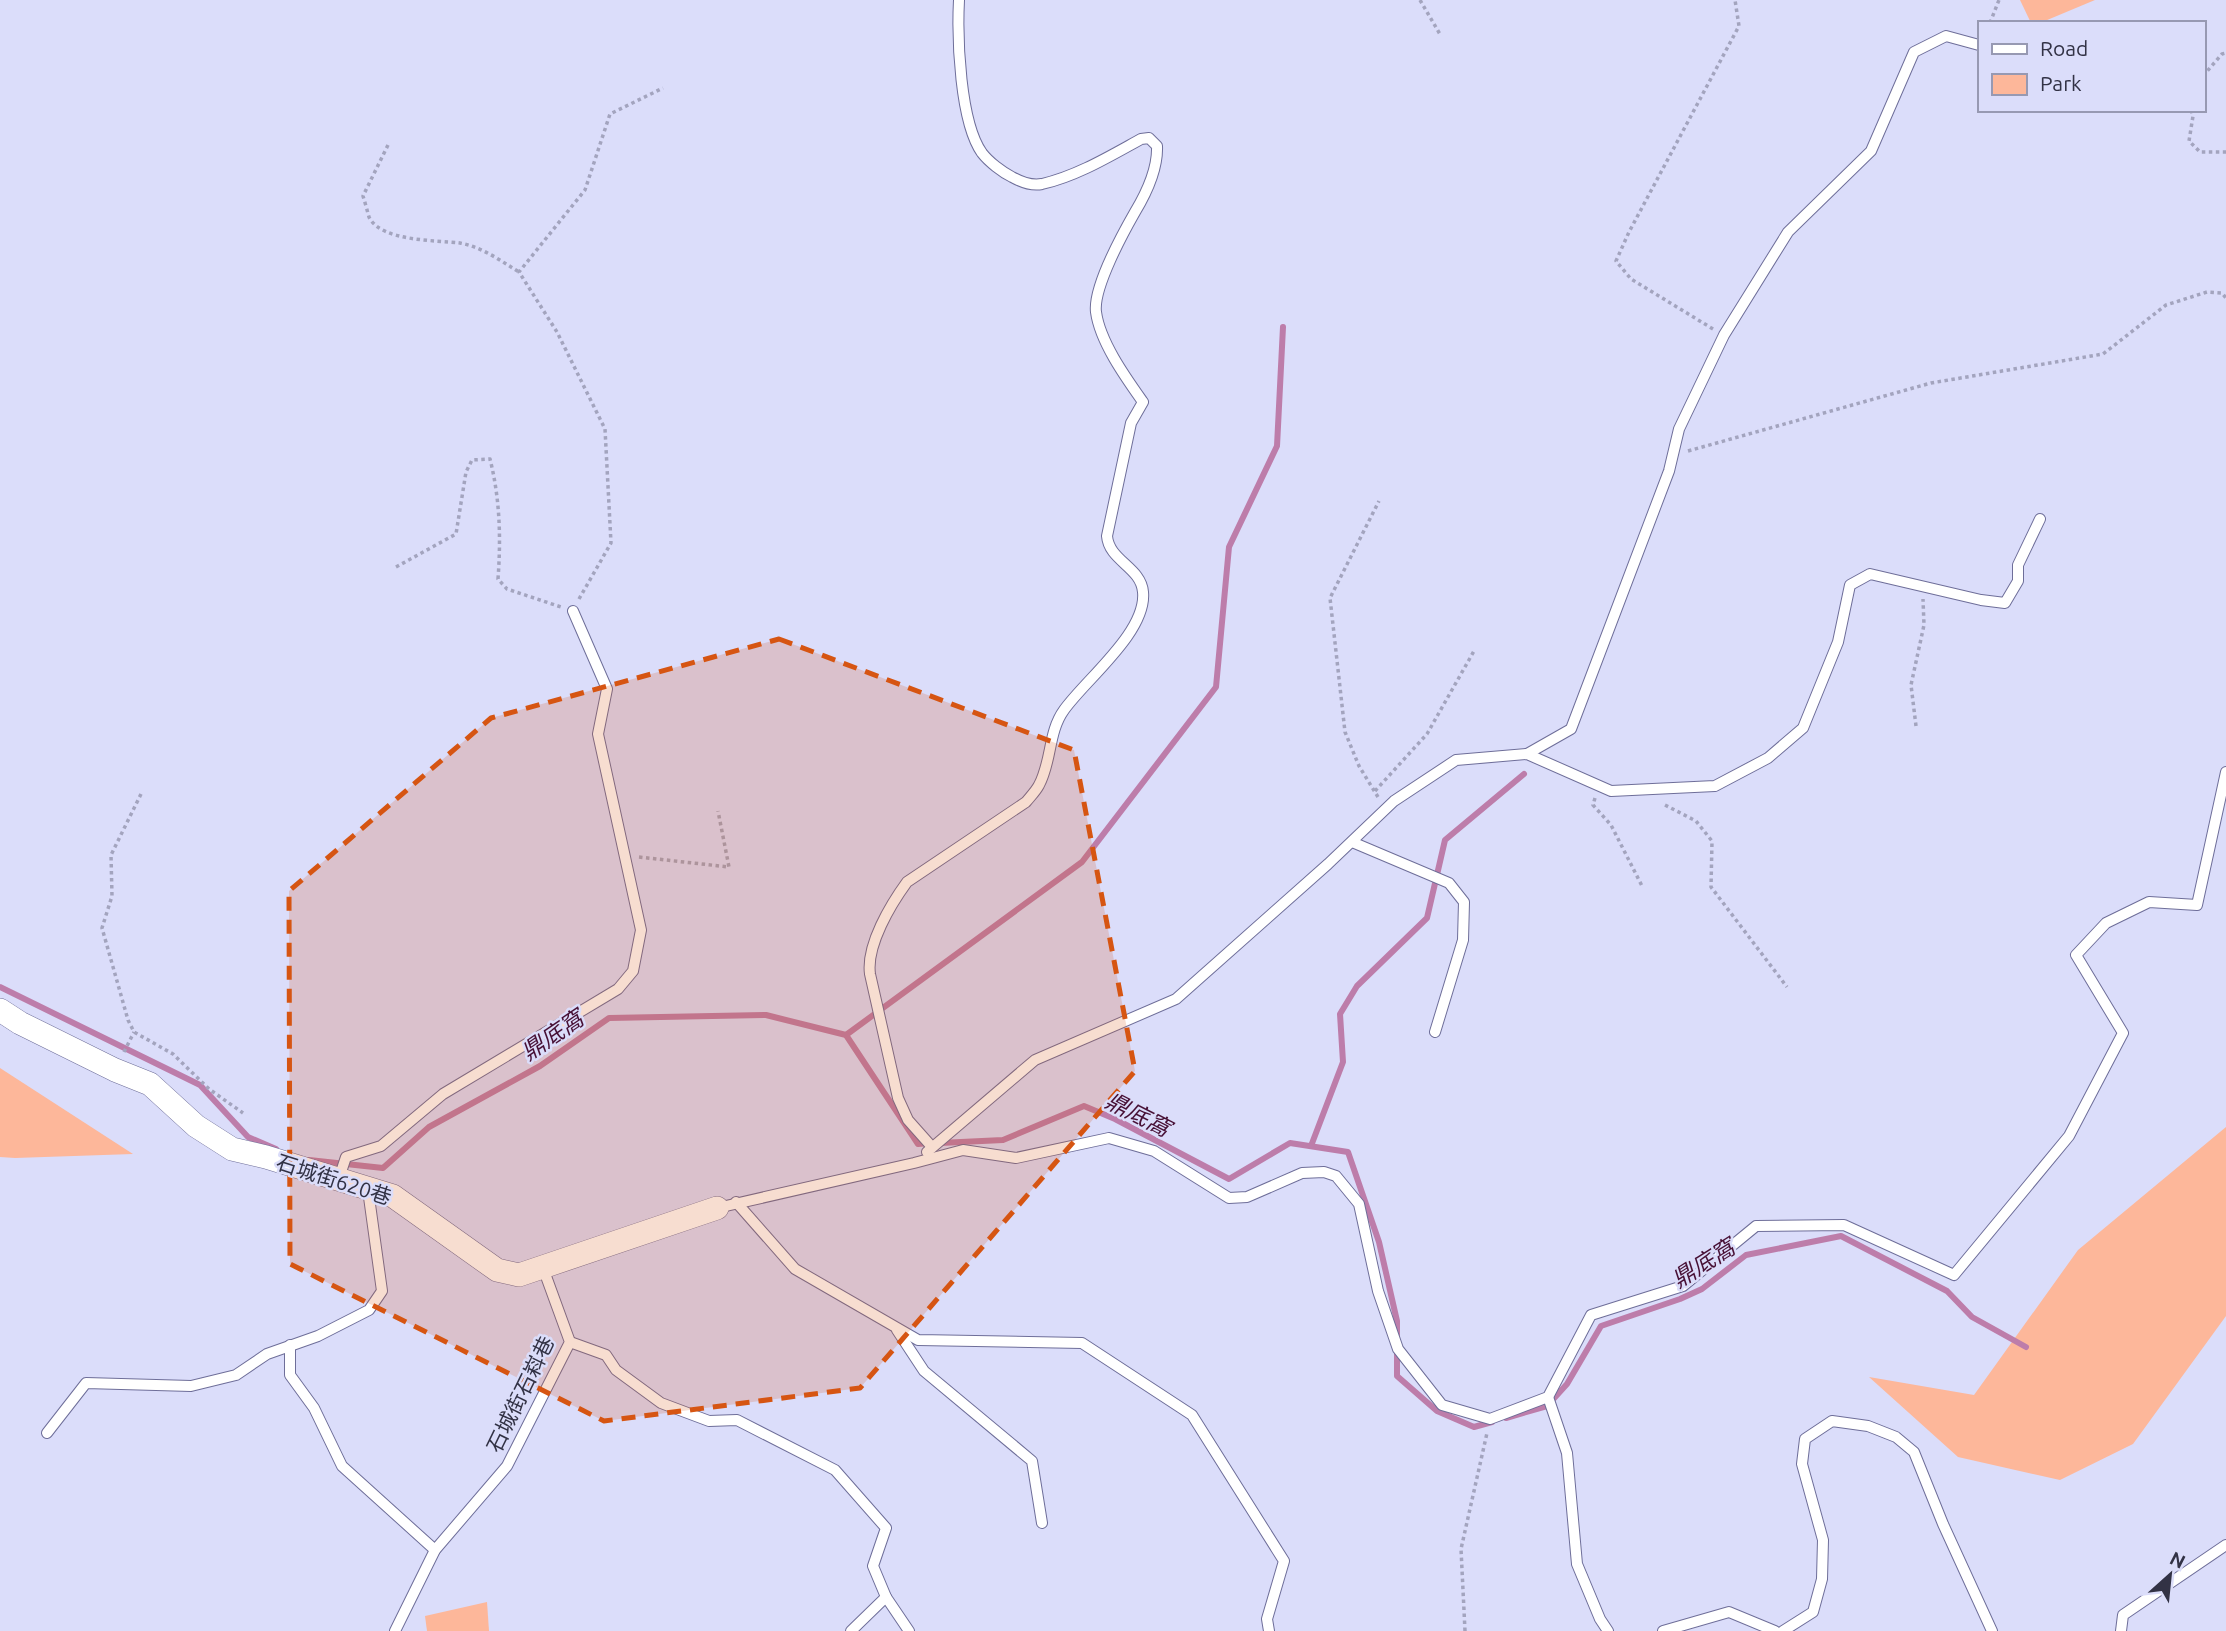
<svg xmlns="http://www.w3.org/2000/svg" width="2226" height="1631" font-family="Ubuntu,'Noto Sans TC',sans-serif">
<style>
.green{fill:#fdb79a}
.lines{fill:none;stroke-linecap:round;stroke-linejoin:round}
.stream{stroke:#bd7daa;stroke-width:6}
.service-casing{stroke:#6e6e99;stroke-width:12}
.minor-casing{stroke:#6e6e99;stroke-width:24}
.path{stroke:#a3a4be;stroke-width:3.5;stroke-dasharray:3.5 3.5;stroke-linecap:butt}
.service{stroke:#fff;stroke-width:10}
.minor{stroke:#fff;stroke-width:23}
.marked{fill:#d65512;fill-opacity:0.2;stroke:#d65512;stroke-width:5;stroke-dasharray:14 9;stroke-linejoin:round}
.labels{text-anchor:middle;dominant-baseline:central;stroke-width:5;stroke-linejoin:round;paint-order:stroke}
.street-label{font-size:21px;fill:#323245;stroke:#dbddfa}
.water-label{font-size:23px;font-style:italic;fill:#471035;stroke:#dbddfa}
</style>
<rect width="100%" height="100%" fill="#dbddfa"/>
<g class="green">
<polygon points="2020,0 2095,0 2040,23 2031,23"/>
<polygon points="0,1068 133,1154 15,1158 0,1157"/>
<polygon points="2226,1127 2226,1316 2133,1444 2060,1480 1958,1457 1869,1377 1974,1395 2078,1250"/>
<polygon points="487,1602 489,1631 427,1631 425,1616"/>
</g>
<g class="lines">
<g class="stream">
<polyline points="0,987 200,1085 248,1137 276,1149"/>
<polyline points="846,1035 1082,862 1216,687 1229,547 1277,446 1283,327"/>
<polyline points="940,1143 1003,1140 1084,1106 1115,1119 1229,1179 1290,1143 1348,1152 1379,1242 1397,1321 1397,1335"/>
<polyline points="1311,1146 1343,1062 1340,1014 1357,986 1427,918 1445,840 1524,774"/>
<polyline points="309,1160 383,1168 429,1127 540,1066 609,1018 766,1015 846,1035 918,1144 929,1143"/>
<polyline points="1397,1349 1397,1376 1437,1411 1474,1427 1492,1422"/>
<polyline points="1506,1418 1547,1406 1567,1384 1601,1326 1680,1299 1702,1289 1746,1255 1841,1236 1947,1291 1972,1317 2026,1347"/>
</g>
<defs>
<g id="service">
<polyline points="1527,754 1571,729 1669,471 1679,429 1724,335 1788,232 1871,151 1914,52 1946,36 1979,45"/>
<polyline points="1352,842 1449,883 1464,902 1463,940 1435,1032"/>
<path d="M932 1147 908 1120 898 1098 870 974C866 945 891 904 907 882L1026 802C1030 797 1036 791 1039 785 1052 761 1048 732 1064 710 1085 680 1147 632 1143 592 1141 567 1109 561 1107 536L1131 423 1143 402C1126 378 1100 342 1096 312 1093 288 1123 233 1135 212 1147 192 1158 169 1157 146L1149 138 1141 139C1110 156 1077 176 1042 184 1032 186 1021 182 1012 177 1002 172 989 162 982 153 960 122 957 39 959 0"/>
<polyline points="927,1152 1035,1060 1176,999 1328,864 1394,801 1456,760 1527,754 1611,791 1715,786 1768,758 1803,728 1838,642 1850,585 1870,574 1981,600 2005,603 2018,581 2018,565 2040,519"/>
<polyline points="339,1178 346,1157 381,1146 443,1094 618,989 633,971 641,930 598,734 607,689 573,611"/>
<polyline points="736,1202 795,1269 918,1340 1082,1343 1192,1415 1284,1561 1267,1619 1269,1631"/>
<polyline points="717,1208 914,1163 963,1150 1016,1158 1109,1138 1154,1151 1229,1198 1247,1197 1302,1173 1324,1172 1336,1176 1359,1204 1378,1291 1398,1349 1442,1405 1490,1419 1548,1397 1591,1315 1683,1286 1756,1226 1844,1225 1954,1275 2069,1136 2123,1033 2076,955 2106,923 2149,902 2197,905 2226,772"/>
<polyline points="897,1330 924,1371 1032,1461 1042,1523"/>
<polyline points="570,1342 606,1355 616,1370 661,1403 709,1421 737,1420 835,1470 886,1528 873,1566 886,1597 909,1631"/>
<polyline points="290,1345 290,1375 314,1408 342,1466 435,1550"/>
<polyline points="1548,1397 1567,1453 1577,1564 1600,1619 1608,1631"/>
<polyline points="47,1433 86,1383 191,1386 236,1375 267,1354 318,1336 369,1310 382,1291 368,1190"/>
<polyline points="395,1631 435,1550 507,1466 570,1342 543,1268"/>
<polyline points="851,1631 886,1597"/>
<polyline points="1663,1631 1729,1612 1775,1631"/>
<polyline points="1783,1631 1813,1612 1822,1579 1823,1540 1802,1464 1805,1439 1832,1421 1868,1426 1896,1437 1914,1452 1943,1524 1992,1631"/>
<polyline points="2121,1631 2123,1615 2226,1545"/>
</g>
<polyline id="minor" points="0,1010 20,1023 115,1070 150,1084 196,1126 232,1149 266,1157 393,1196 497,1270 519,1275 717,1208"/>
</defs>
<use href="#service" class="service-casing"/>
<use href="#minor" class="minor-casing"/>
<g class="path">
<polyline points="1420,0 1441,36"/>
<polyline points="1990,23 1999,0"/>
<polyline points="2203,76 2222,54 2226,53"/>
<polyline points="2191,110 2193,116 2189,141 2200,152 2226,152"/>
<path d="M388 145 363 196C365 202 367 210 369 217 381 242 437 240 460 243 482 247 501 261 519 272"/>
<polyline points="1713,329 1631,279 1616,261 1629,232 1739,26 1735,0"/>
<polyline points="1688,451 1931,383 2103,354 2166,305 2207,292 2222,293 2226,298"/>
<path d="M396 567 456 534 466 472 472 460 490 459C500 499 501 538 498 579L507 589 561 607"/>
<polyline points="579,599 611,543 605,429 557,332 519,272 585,190 610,114 663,88"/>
<polyline points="1916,726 1911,685 1924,625 1923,599"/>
<polyline points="1375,791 1427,734 1474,651"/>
<polyline points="141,794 111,855 112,896 102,928 128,1020 134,1032 173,1054 209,1089 243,1113"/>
<polyline points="1378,797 1359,766 1345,732 1330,598 1379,501"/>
<polyline points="1595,798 1593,805 1611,825 1642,886"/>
<polyline points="1665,805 1696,821 1712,841 1711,887 1787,987"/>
<polyline points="639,857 729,867 718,811"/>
<polyline points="124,1052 134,1032"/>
<polyline points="1465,1631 1461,1549 1487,1433"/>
</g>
<use href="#service" class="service"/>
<use href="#minor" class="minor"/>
</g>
<path class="marked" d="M779 639 1074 750 1135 1071 860 1388 604 1421 290 1264 289 891 491 718Z"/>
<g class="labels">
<g class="street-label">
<text transform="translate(334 1179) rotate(18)">石城街620巷</text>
<text transform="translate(520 1394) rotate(-64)">石城街石嵙巷</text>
</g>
<g class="water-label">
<text transform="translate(552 1035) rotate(-34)">鼎底窩</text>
<text transform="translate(1138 1114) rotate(27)">鼎底窩</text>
<text transform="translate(1703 1263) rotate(-32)">鼎底窩</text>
</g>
</g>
<rect x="1978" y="21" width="228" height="91" fill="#dbddfa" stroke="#9799b2" stroke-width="2"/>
<rect x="1992" y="44" width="35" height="10" fill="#ffffff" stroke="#9799b2" stroke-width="2"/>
<text x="2040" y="56" font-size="21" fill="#323245">Road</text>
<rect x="1992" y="74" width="35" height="21" fill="#fdb79a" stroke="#9799b2" stroke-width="2"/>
<text x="2040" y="91" font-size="21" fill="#323245">Park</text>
<g transform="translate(2170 1575) rotate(27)" stroke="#dbddfa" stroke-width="5" paint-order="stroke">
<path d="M0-5L12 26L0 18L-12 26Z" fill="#323245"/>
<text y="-10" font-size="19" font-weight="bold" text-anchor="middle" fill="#323245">N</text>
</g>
</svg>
